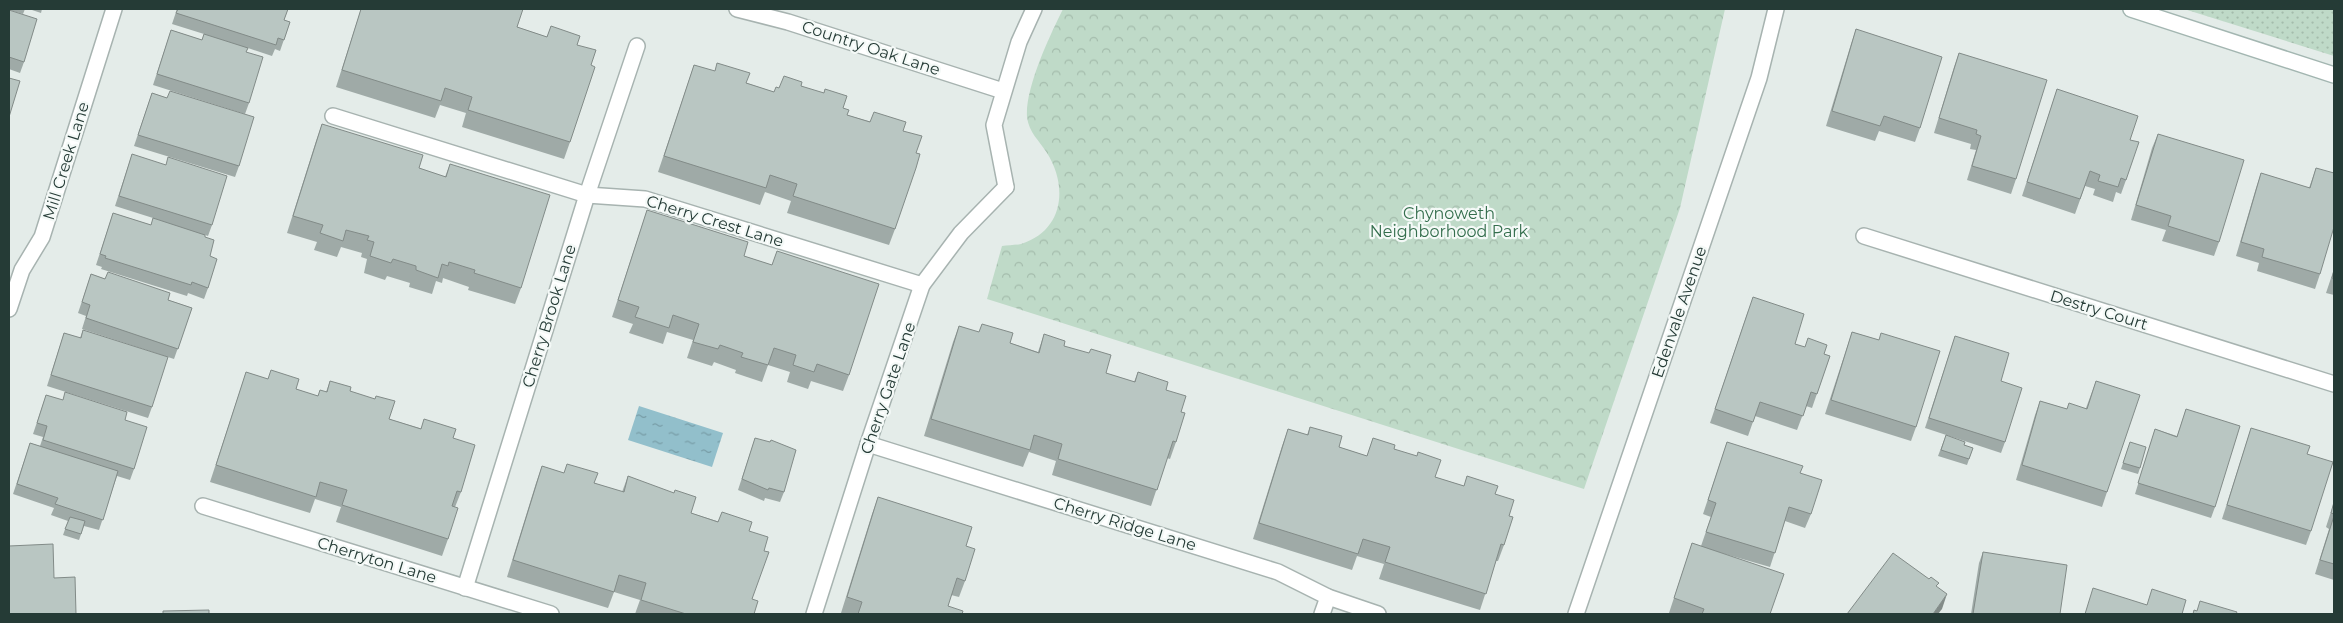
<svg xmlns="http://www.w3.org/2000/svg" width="2343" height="623" font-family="Montserrat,sans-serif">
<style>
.grass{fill:url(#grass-dots)}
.forest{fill:url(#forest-crowns)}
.water{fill:url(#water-ripples)}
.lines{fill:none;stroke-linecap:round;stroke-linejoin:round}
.lane-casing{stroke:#a7b3b0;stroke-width:18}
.street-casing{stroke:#a7b3b0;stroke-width:18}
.secondary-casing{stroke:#a3b6b1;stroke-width:18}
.lane{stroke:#fff;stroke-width:15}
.street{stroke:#fff;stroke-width:15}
.secondary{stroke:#fff;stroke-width:15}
.wall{fill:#9faaa7}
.shaded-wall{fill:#828b88}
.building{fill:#b9c6c2;stroke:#828b88}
.labels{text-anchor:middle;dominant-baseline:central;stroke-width:4.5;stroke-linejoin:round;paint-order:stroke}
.street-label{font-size:16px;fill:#253b36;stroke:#f4f9f7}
.park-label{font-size:16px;fill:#346e4d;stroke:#f4f9f7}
</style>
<defs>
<pattern id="grass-dots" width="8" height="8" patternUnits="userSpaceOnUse" patternTransform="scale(1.25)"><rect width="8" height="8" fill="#bfdac8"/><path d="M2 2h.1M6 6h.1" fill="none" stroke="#a4bcac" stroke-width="1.8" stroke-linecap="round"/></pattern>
<pattern id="forest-crowns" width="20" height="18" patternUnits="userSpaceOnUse" patternTransform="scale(1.25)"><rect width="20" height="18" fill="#bfdac8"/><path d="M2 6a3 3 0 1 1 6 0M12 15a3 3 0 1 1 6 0" fill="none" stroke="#a4bcac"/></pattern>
<pattern id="water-ripples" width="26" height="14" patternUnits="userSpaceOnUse" patternTransform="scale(1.25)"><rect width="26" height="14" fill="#92bfcb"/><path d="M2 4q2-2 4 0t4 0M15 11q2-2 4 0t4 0" fill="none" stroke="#779ca6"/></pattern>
</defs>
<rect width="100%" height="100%" fill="#e4ece9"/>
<polygon class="grass" points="2184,9 2334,9 2334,56"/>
<path class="forest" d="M1063 9H1725L1680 208 1584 489 987 299 1002 246C1008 245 1016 245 1021 244 1064 231 1068 186 1047 153 1039 140 1029 133 1027 117 1025 88 1050 35 1063 9Z"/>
<polygon class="water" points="639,406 723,433 712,467 628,440"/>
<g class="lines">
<defs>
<g id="lane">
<polyline points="333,116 587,195 645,199 922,285"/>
<polyline points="868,444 1278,572 1328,597 1378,614"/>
<polyline points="203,506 551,614"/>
<polyline points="465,588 587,195 637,46"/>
<polyline points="814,614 868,444 922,285 961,233 1006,187"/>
<polyline points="1322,614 1328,597"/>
</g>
<g id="street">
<polyline points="737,9 788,22 1003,91"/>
<polyline points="1006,187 994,125 1019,42 1034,9"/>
<polyline points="1864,236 2334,384"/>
<polyline points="9,309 22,270 42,237 114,9"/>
<polyline points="1576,614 1759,78 1776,9"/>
</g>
<polyline id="secondary" points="2131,9 2334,75"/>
</defs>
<use href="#lane" class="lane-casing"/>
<use href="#street" class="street-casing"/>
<use href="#secondary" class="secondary-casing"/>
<use href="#lane" class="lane"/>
<use href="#street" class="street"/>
<use href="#secondary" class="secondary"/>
</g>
<g class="wall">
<polygon points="9,9 25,9 23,14 9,10"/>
<polygon points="29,9 42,9 41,13"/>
<polygon points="177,9 288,9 284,20 290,22 280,51 275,49 272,56 248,48 246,52 249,103 245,114 153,85 171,30 202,40 204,34 172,24"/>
<polygon points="361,9 521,9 517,27 547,37 551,26 577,45 591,65 570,142 564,159 462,127 466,113 440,105 435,118 336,87"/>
<polygon points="9,10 24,62 20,73 9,69"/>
<polygon points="1856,29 1920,128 1915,142 1879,131 1875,141 1826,126 1851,44"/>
<polygon points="1959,53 2016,179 2011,194 1967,180 1976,150 1970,149 1971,144 1934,133 1954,67"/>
<polygon points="694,65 774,92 779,88 801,86 843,108 847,115 903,131 916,153 895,229 889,245 787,213 791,201 765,192 760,205 658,172"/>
<polygon points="2057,89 2130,140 2126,180 2121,194 2116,192 2113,202 2093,195 2095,189 2085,186 2075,214 2022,196"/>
<polygon points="152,93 167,98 239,166 235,177 134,146"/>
<polygon points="322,124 419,168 445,177 450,164 521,288 515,304 468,290 469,287 443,278 442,283 436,281 432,294 409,287 410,283 387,276 385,280 364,273 367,259 361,257 362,253 341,247 337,257 314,250 317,242 287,233 316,141"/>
<polygon points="2158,134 2219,242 2214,256 2162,241 2166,230 2131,220 2152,148"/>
<polygon points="132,154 212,225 208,236 205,235 205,237 210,256 208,288 204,299 188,293 187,296 101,269 102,267 96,265 113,213 151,225 153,218 115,206"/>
<polygon points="2316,168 2320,274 2315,289 2257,271 2259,263 2236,256 2256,188 2261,173 2309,188"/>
<polygon points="647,210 744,256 772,265 777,251 849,375 843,391 811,381 808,389 787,382 790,372 768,365 762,382 735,373 736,370 714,362 712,366 687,358 693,340 667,332 663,344 629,333 633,324 612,317"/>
<polygon points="2334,269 2334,295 2326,293"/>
<polygon points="91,274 192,308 174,359 82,329 86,316 78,313"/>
<polygon points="1748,311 1795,344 1830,356 1812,408 1806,406 1797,430 1755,416 1748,436 1710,423"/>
<polygon points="959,326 1038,352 1044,334 1106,373 1134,382 1138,372 1166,390 1181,412 1176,442 1170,459 1167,458 1151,506 1052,475 1056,461 1029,452 1023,467 924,436 953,342"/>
<polygon points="83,330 152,407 148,418 47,386 64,333 80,338"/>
<polygon points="1852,332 1879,340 1916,427 1911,441 1825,414"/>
<polygon points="1955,336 2001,381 2005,442 2001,453 1925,428"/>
<polygon points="246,372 317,396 326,392 330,381 350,391 389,419 453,438 461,492 455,507 448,539 442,556 336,522 341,507 315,499 310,513 210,482"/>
<polygon points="2096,381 2107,492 2102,507 2016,480 2035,415 2040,401 2067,409 2086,408"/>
<polygon points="46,395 125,420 134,469 130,480 117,476 99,530 84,526 79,540 63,535 68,521 51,515 54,508 13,494 30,443 40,446 43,437 33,434"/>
<polygon points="2186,409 2215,507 2211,518 2135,494 2155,429 2177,436"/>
<polygon points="1310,427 1339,447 1367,456 1373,438 1394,449 1435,477 1464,486 1467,476 1495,494 1509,516 1504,545 1498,561 1496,561 1480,610 1379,579 1384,564 1357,556 1352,570 1253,539 1282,446 1288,429 1307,435"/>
<polygon points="2251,428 2307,454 2311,531 2306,545 2222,519"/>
<polygon points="1946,435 1964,445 1973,448 1967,465 1938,456"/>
<polygon points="755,438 784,492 780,502 765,498 764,501 738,490"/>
<polygon points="1727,442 1800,473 1811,514 1805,528 1785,521 1770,567 1711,550 1770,614 1673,614 1669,613 1692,543 1701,546 1711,517 1703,514"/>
<polygon points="2128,448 2140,468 2138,474 2121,469"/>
<polygon points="542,466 622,492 628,476 691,513 749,531 764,551 752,599 754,614 635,614 640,600 614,592 608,608 507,577 536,483"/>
<polygon points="878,497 966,546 965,581 959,597 951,595 948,606 962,614 844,614 841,613 872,514"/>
<polygon points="2334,502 2334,580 2315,574 2329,529 2326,527"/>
<polygon points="1983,552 2060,614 1971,614 1979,563"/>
</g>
<polygon class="shaded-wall" points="1947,594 1942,609 1938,614 1933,614"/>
<g class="building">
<polygon points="178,9 288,9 284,20 290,22 284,40 278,38 276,45 176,13"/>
<polygon points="361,9 523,9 517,27 547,37 551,26 580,36 577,45 596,50 591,65 595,67 570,142 468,110 472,97 445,88 441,101 342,70"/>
<polygon points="9,10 37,19 24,62 9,57"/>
<polygon points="1856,29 1942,57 1920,128 1884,116 1880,126 1832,111"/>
<polygon points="171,30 202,40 204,34 248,48 246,52 263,57 249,103 157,74"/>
<polygon points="1959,53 2047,80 2016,179 1972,166 1981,136 1976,134 1977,130 1939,118"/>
<polygon points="717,63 750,73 746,83 774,92 776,87 779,88 784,76 802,82 801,86 824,93 825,89 847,96 843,108 849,110 847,115 870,122 874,112 906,122 903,131 922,136 916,153 920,154 916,168 895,229 793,196 797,184 770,175 766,188 664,156 694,65 715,71"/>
<polygon points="9,78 20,81 9,117"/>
<polygon points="2057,89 2138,116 2130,140 2139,142 2126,180 2121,178 2118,187 2098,181 2100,175 2090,171 2080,199 2027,182"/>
<polygon points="170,91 254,117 239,166 138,135 152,93 167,98"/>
<polygon points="322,124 423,155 419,168 446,177 450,164 550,195 521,288 474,273 475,270 449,262 448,266 442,264 438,278 416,270 416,266 393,259 391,263 370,256 374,242 367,240 369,236 346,230 343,241 320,233 323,225 293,216"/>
<polygon points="2158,134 2244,160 2219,242 2168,226 2171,216 2136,205"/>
<polygon points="132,154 166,165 168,157 227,176 212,225 119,196"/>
<polygon points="2316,168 2334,173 2334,227 2320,274 2262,257 2264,249 2241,242 2261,173 2310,188"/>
<polygon points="647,210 748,242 744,256 772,265 777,251 879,284 849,375 817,364 814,372 793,365 796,355 774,348 768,365 741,357 743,353 720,345 718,349 693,342 699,324 673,315 669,328 635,317 639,307 618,300"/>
<polygon points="113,213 151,225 153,218 205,235 205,237 214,240 210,256 217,259 208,288 192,282 191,285 105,258 106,256 100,254"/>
<polygon points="2334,270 2334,279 2332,278"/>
<polygon points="108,272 170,293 168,300 192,308 178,349 86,318 90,305 82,302 91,274 105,279"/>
<polygon points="1753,297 1804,314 1795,344 1805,347 1808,338 1827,345 1824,354 1830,356 1817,394 1811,392 1803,416 1760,402 1753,422 1715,409"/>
<polygon points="982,324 1013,333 1010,343 1039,353 1044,334 1065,341 1064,346 1089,353 1091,349 1111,355 1106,373 1135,382 1138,372 1168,382 1166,390 1186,396 1181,412 1185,413 1176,442 1173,441 1157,490 1058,459 1062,444 1034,435 1030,450 931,419 959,326 979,332"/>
<polygon points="83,330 168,357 152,407 51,375 64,333 81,338"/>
<polygon points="1852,332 1879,340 1881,333 1940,351 1916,427 1831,400"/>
<polygon points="1955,336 2009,353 2001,381 2022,388 2005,442 1929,418"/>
<polygon points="271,370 299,379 296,389 318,396 320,390 327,392 330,381 351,387 350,391 375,399 376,396 395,401 389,419 421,429 424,419 456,429 453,438 475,445 461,492 457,491 452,506 458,508 448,539 342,505 347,490 320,482 316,497 216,465 246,372 268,379"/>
<polygon points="2096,381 2140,395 2107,492 2022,465 2040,401 2067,409 2069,403 2087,409"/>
<polygon points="65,392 127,412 125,420 147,427 134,469 43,440 47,426 37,423 46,395 63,400"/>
<polygon points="2186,409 2240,426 2215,507 2138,483 2155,429 2177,437"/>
<polygon points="1310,427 1342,436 1339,447 1367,456 1373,438 1395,445 1394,449 1417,456 1418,452 1441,460 1435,477 1464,486 1467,476 1498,486 1495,494 1514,500 1509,516 1513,517 1504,545 1501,544 1486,594 1385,562 1390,547 1363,539 1358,554 1259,523 1288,429 1308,435"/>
<polygon points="2251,428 2310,446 2307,454 2333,462 2311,531 2227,505"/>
<polygon points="1946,435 1965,442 1964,445 1973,448 1969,459 1941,450"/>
<polygon points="755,438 770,442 771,440 796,450 784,492 769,488 768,490 742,479"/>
<polygon points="1727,442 1803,466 1800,473 1822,480 1811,514 1789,507 1775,553 1706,532 1716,503 1708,500"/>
<polygon points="2130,442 2146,447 2140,468 2123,463"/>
<polygon points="30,443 118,471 103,520 55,504 58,498 17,484"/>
<polygon points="567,464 598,473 594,483 624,492 628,476 674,493 675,490 696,497 691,513 718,522 722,512 752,522 749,531 768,537 764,551 769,552 752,599 758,601 754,614 686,614 641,600 646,583 619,575 614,592 513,560 542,466 564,473"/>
<polygon points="878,497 972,527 966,546 975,549 965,581 957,578 948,606 963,611 962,614 858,614 862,602 847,597"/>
<polygon points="2334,502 2334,514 2331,513"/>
<polygon points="2334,516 2334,564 2320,560"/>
<polygon points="70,517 85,521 81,534 65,529"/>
<polygon points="1692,543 1784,574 1770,614 1702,614 1704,609 1674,598"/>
<polygon points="53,544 54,578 75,577 76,614 9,614 9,546"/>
<polygon points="1983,552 2067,565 2060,614 1973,614"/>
<polygon points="1893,553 1929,579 1931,577 1939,583 1936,586 1947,594 1933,614 1847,614"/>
<polygon points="2093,588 2147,605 2152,589 2186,600 2182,614 2085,614"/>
<polygon points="2200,601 2237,612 2236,614 2193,614 2194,610 2197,611"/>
<polygon points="209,610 209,614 163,614 163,611"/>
</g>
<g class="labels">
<g class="street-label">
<text transform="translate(871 48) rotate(18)">Country Oak Lane</text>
<text transform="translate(66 161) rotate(-73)">Mill Creek Lane</text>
<text transform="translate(715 221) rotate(17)">Cherry Crest Lane</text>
<text transform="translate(2099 310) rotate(17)">Destry Court</text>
<text transform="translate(1679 312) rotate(-71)">Edenvale Avenue</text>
<text transform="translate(549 316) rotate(-73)">Cherry Brook Lane</text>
<text transform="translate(888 388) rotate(-71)">Cherry Gate Lane</text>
<text transform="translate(1125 524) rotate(17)">Cherry Ridge Lane</text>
<text transform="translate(377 560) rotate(17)">Cherryton Lane</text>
</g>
<g class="park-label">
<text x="1449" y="213">Chynoweth<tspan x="1449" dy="18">Neighborhood Park</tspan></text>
</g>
</g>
<rect width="2343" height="623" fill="none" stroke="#253b36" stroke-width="20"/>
</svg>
